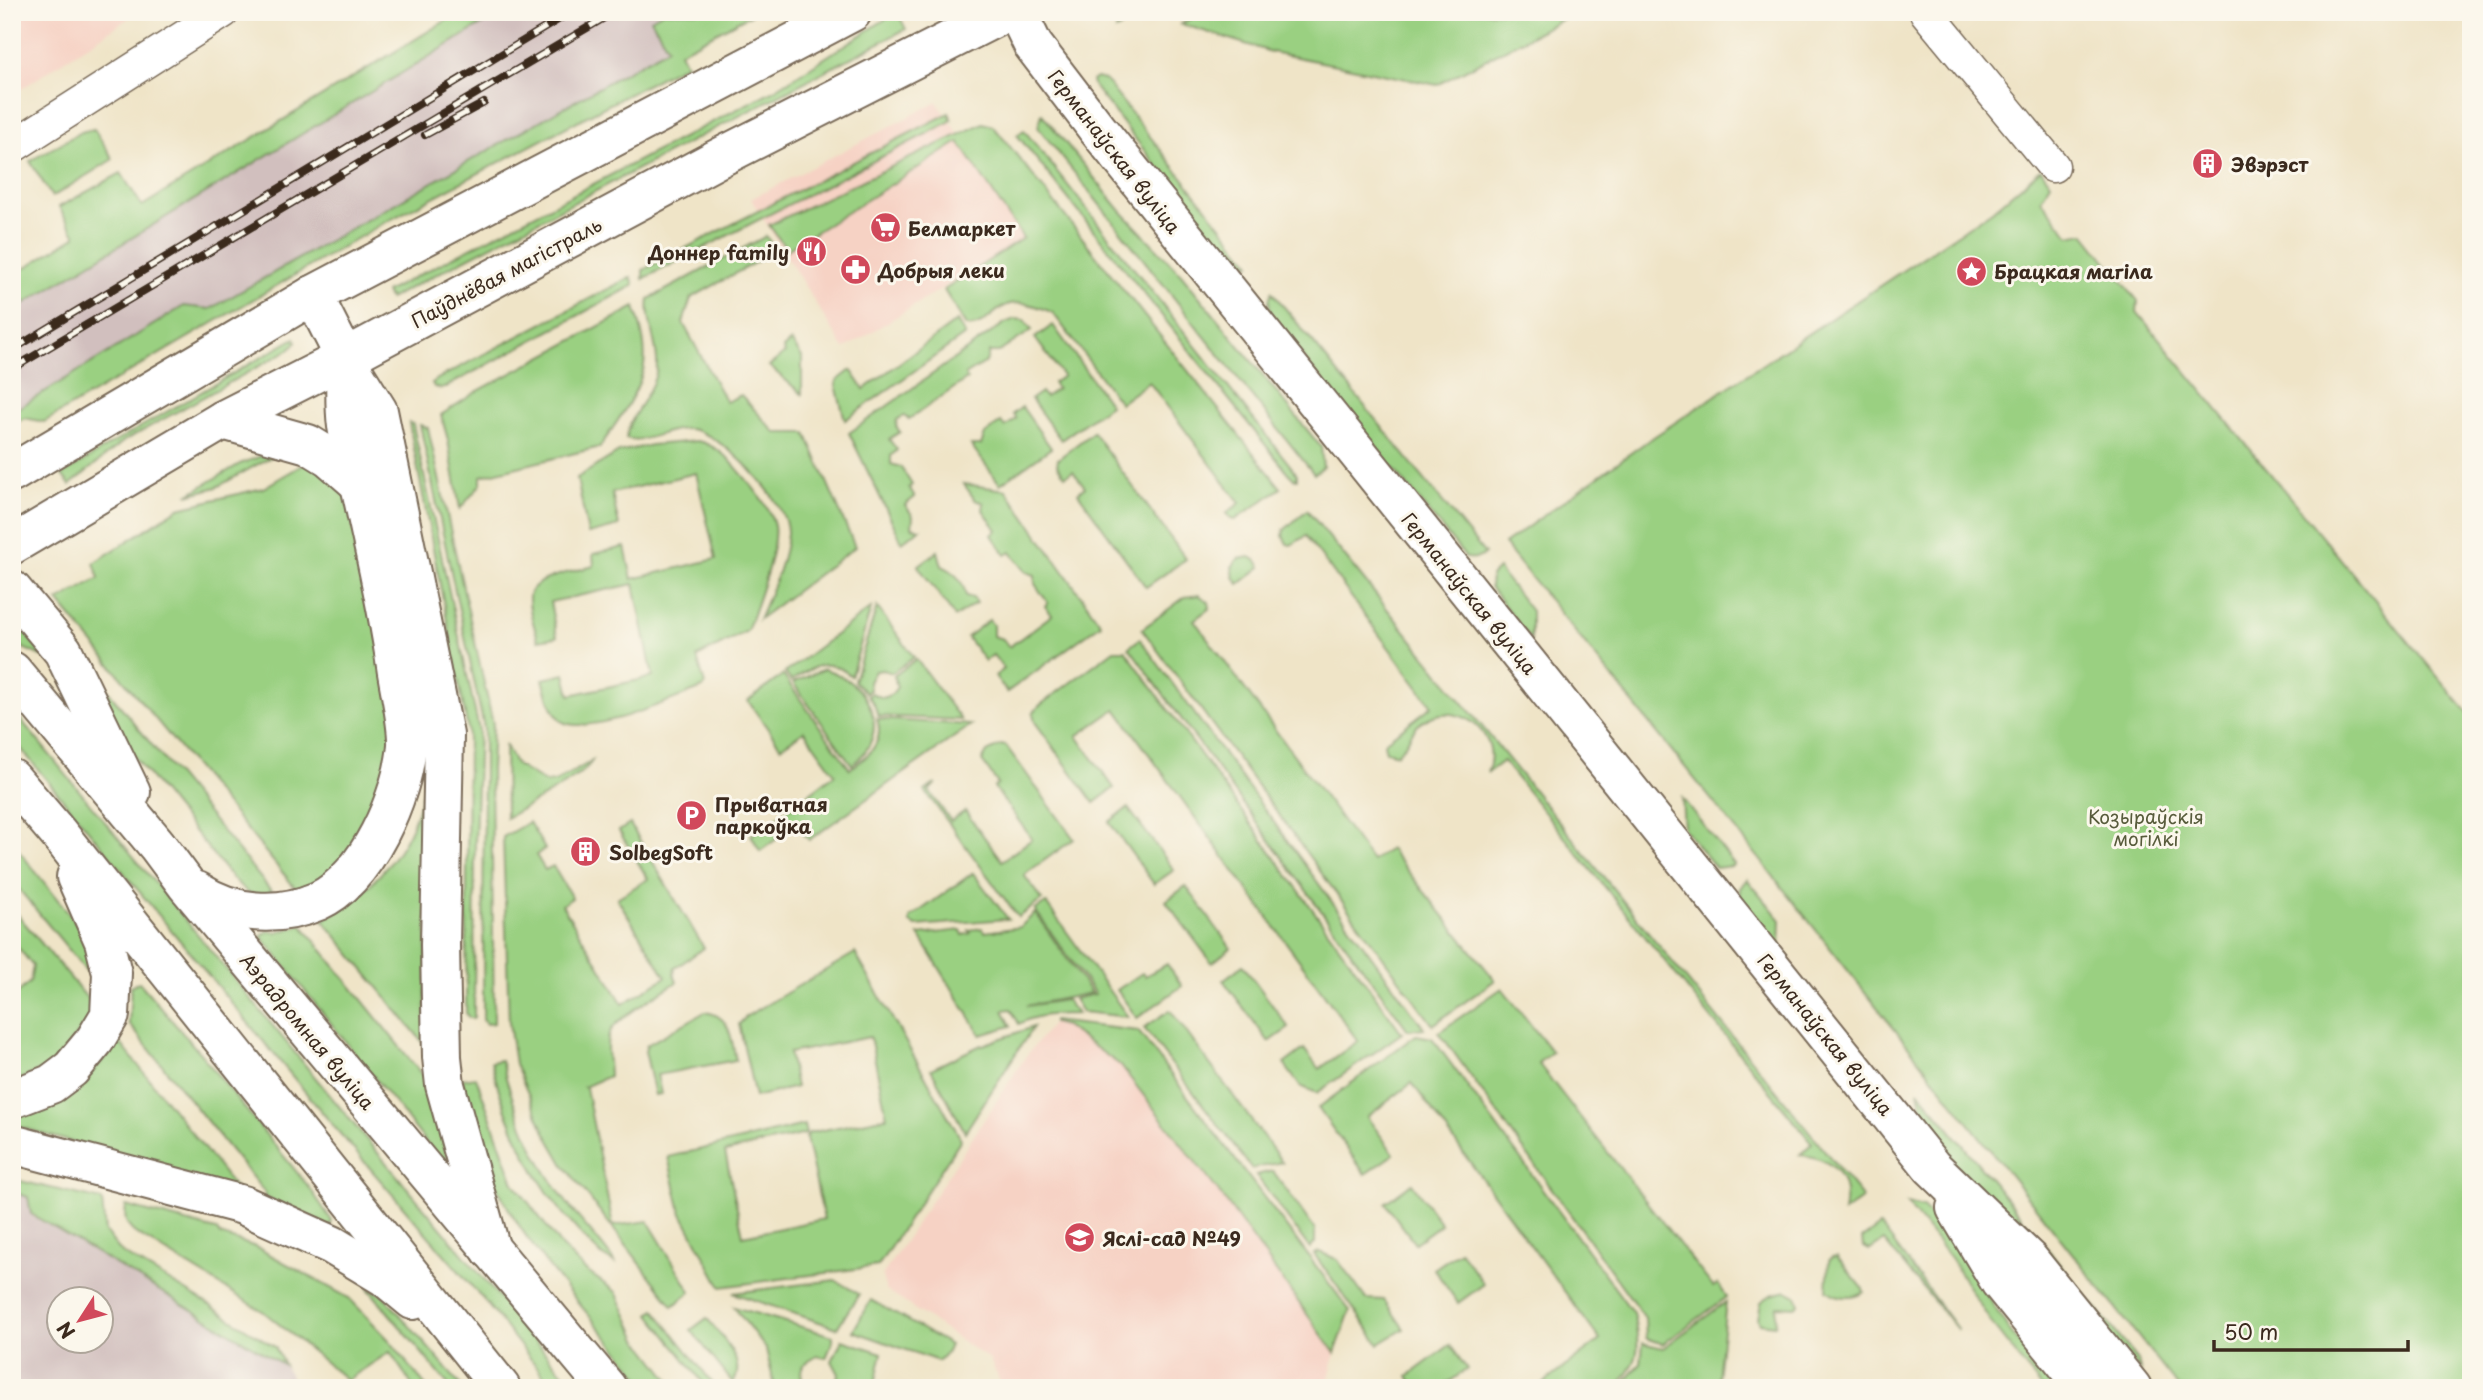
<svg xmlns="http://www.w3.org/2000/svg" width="2483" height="1400" font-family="'Playpen Sans',sans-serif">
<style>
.built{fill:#f6d2c4}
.industrial{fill:#d1bfbe;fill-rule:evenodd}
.green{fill:#9ad081;stroke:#6a7d50;stroke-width:2}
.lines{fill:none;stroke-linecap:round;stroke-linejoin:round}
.minor-casing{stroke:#7a6b59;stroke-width:35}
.tertiary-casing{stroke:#7a6b59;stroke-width:42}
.secondary-casing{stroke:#7a6b59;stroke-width:42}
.primary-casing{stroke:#7a6b59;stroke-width:42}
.minor{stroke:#fff;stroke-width:32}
.tertiary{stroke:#fff;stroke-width:38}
.secondary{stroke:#fff;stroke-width:38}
.primary{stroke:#fff;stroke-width:38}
.rail-casing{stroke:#3b2a1e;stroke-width:8}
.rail{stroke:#fbf7ec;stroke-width:5;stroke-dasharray:16;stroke-linecap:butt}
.labels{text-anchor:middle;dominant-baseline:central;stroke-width:6;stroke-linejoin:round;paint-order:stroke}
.street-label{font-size:19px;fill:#3b2a1e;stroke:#fbf7ec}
.poi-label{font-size:19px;font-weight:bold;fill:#3b2a1e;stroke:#fbf7ec;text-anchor:start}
.park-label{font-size:19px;fill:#585c3c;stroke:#fbf7ec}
</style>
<rect width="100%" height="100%" fill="#fbf7ec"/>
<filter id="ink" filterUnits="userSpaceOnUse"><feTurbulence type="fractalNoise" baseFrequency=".0143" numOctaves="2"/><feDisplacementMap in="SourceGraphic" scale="14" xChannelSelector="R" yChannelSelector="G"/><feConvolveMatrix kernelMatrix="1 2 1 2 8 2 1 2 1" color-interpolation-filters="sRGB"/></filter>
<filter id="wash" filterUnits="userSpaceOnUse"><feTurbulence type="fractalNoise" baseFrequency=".00686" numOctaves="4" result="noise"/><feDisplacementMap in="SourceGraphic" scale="28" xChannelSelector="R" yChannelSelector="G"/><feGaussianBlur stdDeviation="1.57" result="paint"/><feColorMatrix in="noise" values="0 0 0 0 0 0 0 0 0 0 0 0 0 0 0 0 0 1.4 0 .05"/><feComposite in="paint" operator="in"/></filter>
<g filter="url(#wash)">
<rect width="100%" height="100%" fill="#efe4c7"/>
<g class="built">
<polygon points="12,12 138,12 12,95"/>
<polygon points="937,102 1027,236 844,349 751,199"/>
<polygon points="1053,1023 1065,1026 1120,1065 1225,1200 1335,1353 1328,1382 1332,1388 1003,1388 990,1360 886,1290 882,1276 1026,1056"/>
</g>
<g class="industrial">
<polygon points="502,12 739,12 668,48 210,309 184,306 12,412 12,311"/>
<path d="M12 1192 28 1197 31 1215 284 1365 298 1388H12ZM60 1298H102V1340H60Z"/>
</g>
<g class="green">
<polygon points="460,12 502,12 12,311 12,276 76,236 59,207 121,173 142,206"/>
<polygon points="663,12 755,12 680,52 686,64 382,224 44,422 25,418 12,424 12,412 184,306 210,309 668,48 651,19"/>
<polygon points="897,12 906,29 389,299 386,292 776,89"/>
<polygon points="1130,12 1150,12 1116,30 1118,19"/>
<polygon points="1203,12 1576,12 1437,85 1271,52 1181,24"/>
<path d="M1096 78 1105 80 1251 264C1243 267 1235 261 1228 257L1093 85 1092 81Z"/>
<polygon points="949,113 952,120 940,127 643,279 643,270"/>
<polygon points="1042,114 1121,211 1181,274 1321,447 1323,467 1314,474 1038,127"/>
<path d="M983 123 993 126 999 133 1281 488 1235 520 1231 519 1227 513 1240 503 1149 382 1120 403 1053 313C1041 307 1024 301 1010 304 994 308 983 330 966 326L944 290 1023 238 959 142 787 250 769 225Z"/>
<polygon points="94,129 113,159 52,197 30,161 81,132"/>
<polygon points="1024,130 1297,474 1297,479 1294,479 1288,473 1017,135"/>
<polygon points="2041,169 2051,183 2041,199 2069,236 2084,233 2138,301 2137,312 2471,717 2471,1388 2179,1388 1762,862 1504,544 1646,442 1992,211"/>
<path d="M766 236 776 251 691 298 683 323 726 402 741 395 776 433H806L855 547 759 619C770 593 785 562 787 533 789 501 720 431 689 429 668 427 645 445 626 438 630 416 648 398 655 377 663 353 645 324 649 299Z"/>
<polygon points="631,277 634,284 631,287 446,387 441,389 434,387 432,383 439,378"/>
<path d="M1272 292 1485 554C1479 559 1474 559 1466 558L1271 318 1269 300Z"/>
<path d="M635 307C641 327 649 353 642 374 635 398 614 426 600 447L481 476V484L460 509 448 440 441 415 476 392Z"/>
<polygon points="1015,319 1024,320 1032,330 999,352 989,352 986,362 965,375 967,379 909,419 904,416 897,420 896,426 900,432 889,439 897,450 891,456 891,464 901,467 912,485 909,487 915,497 905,505 913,516 912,527 920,529 902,542 849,433 1005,323"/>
<polygon points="957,321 965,335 845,420 836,385 837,381 851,370 864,389"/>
<polygon points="1053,325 1110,405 1061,440 1031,399 1041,392 1045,397 1057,389 1053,383 1063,376 1035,338"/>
<polygon points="295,338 296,343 290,349 124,441 70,485 62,475 111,444"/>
<polygon points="791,341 802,357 802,394 769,366 785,353 783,348"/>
<polygon points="1022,407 1051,448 1000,484 971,445 981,445 985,434 1001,422 1005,427 1016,419 1013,414"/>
<polygon points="409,423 413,424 479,730 475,843 474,1018 469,1018 466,1013 468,730"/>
<polygon points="420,425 428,428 493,724 491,770 494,1023 486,1024 483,1020 484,728"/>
<polygon points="1093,432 1186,559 1146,587 1078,493 1085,487 1073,471 1065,476 1057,465 1058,459"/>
<path d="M697 441C714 444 729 458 740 472 751 485 772 509 774 526 778 549 755 608 747 631L697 657 705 685 703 688C672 699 595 734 565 723 553 718 546 690 543 679L565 674 570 695 653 677 634 584 550 602 557 637 538 640C535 627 528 611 529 597 530 577 578 571 594 566L593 554 625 547 632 579 716 559 696 473 612 493 619 526 588 534 577 478 619 452 651 445Z"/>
<polygon points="269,453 278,453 217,487 187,495 240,464"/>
<polygon points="309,461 345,490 398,725 367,839 301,895 58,601 99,578 94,563 179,508 263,488"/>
<polygon points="964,484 1006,490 1101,624 1007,692 995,676 1004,669 993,655 985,661 967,637 989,620 993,625 993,636 1003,639 1009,647 1052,615 1045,606 1048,603 1035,584 1035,575 1026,572 1011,552 1006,555 992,535 997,530 983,510 984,503 975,500"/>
<path d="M1307 510 1342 553 1863 1198 1844 1212C1850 1178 1835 1158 1800 1155L1812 1143 1503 761 1487 773C1503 738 1463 701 1429 718 1409 727 1411 742 1397 754L1386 751 1384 744 1386 741 1432 706 1306 536 1291 545 1287 544 1283 536 1284 530Z"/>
<path d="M938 551 942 566C955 571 964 583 966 596L973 598 976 603 955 617 918 566Z"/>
<polygon points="1250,557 1257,561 1261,567 1239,584 1234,577 1232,567 1238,559"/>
<polygon points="1498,569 1531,611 1531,640 1490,587 1491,576"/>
<polygon points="1199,595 1209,602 1210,608 1194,620 1372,861 1390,849 1495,980 1433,1025 1142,629 1185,597"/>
<polygon points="877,607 914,657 892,673 883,670 875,671 869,682 870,690 866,693 854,681"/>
<path d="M871 608 851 676C828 655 813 667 791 681L785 673Z"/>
<polygon points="12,615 43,657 23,648 12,635"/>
<polygon points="1140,639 1424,1028 1408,1030 1129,647"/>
<polygon points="1114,650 1125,650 1402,1033 1317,1093 1300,1086 1284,1064 1304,1049 1319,1069 1358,1041 1116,709 1077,736 1114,788 1094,803 1035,722 1033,713 1039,706"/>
<polygon points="81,658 276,897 248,893 232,878 114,732"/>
<polygon points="916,659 961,720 878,716 874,704 868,696 871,693 883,698 892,694 897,687 894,676"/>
<path d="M824 669C869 682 895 732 852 765L793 683Z"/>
<path d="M783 675 850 769C868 757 885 742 877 719L971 725 809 840 796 825 760 851 751 835 797 803 835 774 804 731 781 747 748 701Z"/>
<polygon points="12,709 352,1122 575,1388 554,1388 482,1298 336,1129 12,738"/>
<path d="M430 719 425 1045 323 920C366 895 403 858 418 809 427 780 427 749 430 719Z"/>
<path d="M505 744 516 765 546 783 555 782 592 761C581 779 526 806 506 818Z"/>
<polygon points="1001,745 1006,746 1074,839 1024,875 1042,900 1018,917 925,791 936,783 929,791 951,821 965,811 1002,861 1032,839 994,787 998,784 982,761 987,752"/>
<polygon points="1682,798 1734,864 1732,866 1716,868 1684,829"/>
<polygon points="1128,808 1174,870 1154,884 1109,822"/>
<path d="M529 822 545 849 536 855 545 870 553 866 572 898 562 905 623 1004 666 977 617 898 648 879 619 831 630 824 704 948 675 968 674 974 677 982C662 992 617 1018 610 1032 604 1044 609 1063 609 1076L584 1087 586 1088 613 1226 648 1221 691 1292 673 1306 564 1165 545 1132 515 1064 509 1023 503 837Z"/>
<polygon points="12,842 81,929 94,973 93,979 12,881"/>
<polygon points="973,873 1008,919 916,926 910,923 910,918"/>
<polygon points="1747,879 1781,920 1780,946 1739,896 1740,888"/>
<polygon points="1186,886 1231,948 1212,963 1166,901"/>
<polygon points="1046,903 1128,1017 1082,1012 1074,999 1095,994 1035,910"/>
<polygon points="12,908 93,1005 90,1019 53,1065 12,1083 12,998 30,982 33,966 12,940"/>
<path d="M1035 913 1091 993 1026 1006 1066 1000 1077 1014C1056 1015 1038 1013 1019 1024L1011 1009 1003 1010 1011 1026 981 1035 919 935 961 930 963 935 971 933 969 930 982 928 985 932 1020 927Z"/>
<polygon points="302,925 423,1076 427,1076 447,1159 442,1160 437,1156 261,936 268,931 278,932"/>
<polygon points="855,953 961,1139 878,1266 721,1287 681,1212 668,1157 804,1125 806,1134 725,1152 743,1236 824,1219 806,1138 809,1133 887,1117 870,1037 789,1053 796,1087 755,1097 739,1024 747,1016"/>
<polygon points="1167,964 1182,986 1137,1018 1117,990 1142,973 1145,976"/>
<polygon points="1243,965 1289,1028 1269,1042 1223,980"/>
<polygon points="139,982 204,1058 309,1187 332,1221 330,1228 264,1197 265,1193 129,1024 131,986"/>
<polygon points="1502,988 1552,1052 1538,1063 1713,1287 1718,1284 1727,1297 1663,1344 1646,1338 1645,1318 1439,1032"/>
<polygon points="1170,1010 1282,1162 1252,1169 1144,1028"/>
<path d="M705 1012C731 1015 731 1038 736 1060L657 1075 661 1094 655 1095 645 1051 647 1045Z"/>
<polygon points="1053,1021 1138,1031 1350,1311 1335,1353 1225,1200 1120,1065 1065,1026 1053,1023"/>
<polygon points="1033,1027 965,1132 931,1069 977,1047"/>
<path d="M1416 1035 1432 1038 1633 1313C1640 1348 1642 1362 1615 1388H1537L1600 1340 1412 1083 1367 1117 1394 1154 1365 1174 1318 1108Z"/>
<path d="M118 1040 237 1190 13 1125 16 1116C58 1096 93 1081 118 1040Z"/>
<path d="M501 1060C515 1113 534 1159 567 1203 582 1224 601 1241 615 1263 600 1257 589 1243 578 1231 534 1183 507 1125 491 1062Z"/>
<path d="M476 1077 514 1183 562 1247 585 1270 616 1292 638 1339 676 1388H648C597 1318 527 1256 492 1176 479 1146 471 1111 462 1079Z"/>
<polygon points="1918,1090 2138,1360 2140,1370 2000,1219 1926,1128"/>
<polygon points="1273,1171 1315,1230 1315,1243 1310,1249 1256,1175"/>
<polygon points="12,1179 102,1200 105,1232 122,1253 203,1301 275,1347 284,1365 31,1214 28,1197 12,1192"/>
<polygon points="1412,1183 1441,1224 1415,1243 1385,1203"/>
<polygon points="1907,1204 1923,1207 1962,1256 2008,1328 2055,1388 2042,1388 1994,1327 1951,1259"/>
<path d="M126 1206 216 1230 220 1235 256 1247 349 1298 390 1341 427 1388H414L390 1352 347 1380 264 1312 135 1233C125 1225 124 1218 126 1206Z"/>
<polygon points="1880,1226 1881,1226 1958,1330 1884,1241 1870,1250 1863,1247 1862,1239"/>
<polygon points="1460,1251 1484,1284 1458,1303 1434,1269"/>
<polygon points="1319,1252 1337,1259 1366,1299 1384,1300 1404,1329 1379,1344 1314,1254"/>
<path d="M1837 1257 1862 1287 1864 1292C1854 1300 1837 1298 1827 1290L1829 1261 1831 1258Z"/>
<polygon points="835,1280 859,1294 837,1328 733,1293"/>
<polygon points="367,1287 383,1295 463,1388 451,1388"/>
<polygon points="1787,1291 1796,1296 1799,1304 1795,1307 1777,1306 1775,1325 1760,1323 1758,1319 1761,1302 1771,1295"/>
<polygon points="871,1300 950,1345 947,1352 938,1361 853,1331"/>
<polygon points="1726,1302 1717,1388 1620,1388 1641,1363 1643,1343 1663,1348"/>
<path d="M734 1307 833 1336V1341L826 1358 817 1356 803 1365C799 1374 802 1382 810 1388H775L766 1349Z"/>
<polygon points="655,1310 714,1385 707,1388 650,1314"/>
<path d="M707 1318C720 1336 748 1361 733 1383L691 1330Z"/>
<polygon points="842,1340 882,1353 874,1388 832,1388 839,1374 832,1361"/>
<polygon points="1450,1345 1467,1369 1441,1388 1416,1388 1408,1376"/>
</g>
</g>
<g filter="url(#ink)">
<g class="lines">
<defs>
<g id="minor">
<polyline points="1926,12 2053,166"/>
<polyline points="12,147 223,12"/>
</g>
<g id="tertiary">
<polyline points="1017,12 1033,45 1095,126 1932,1167 2029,1260 2132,1388"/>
<polyline points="1956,1208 2000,1282 2086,1388"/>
</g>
<g id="secondary">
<polyline points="12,473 313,295 852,12"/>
<polyline points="12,545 223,420 345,358 715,160 1006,12"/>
</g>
<g id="primary">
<polyline points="313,295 345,358 378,411 444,735 440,945 442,1057 445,1085 491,1250"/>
<polyline points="223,420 308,444 329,457 360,484"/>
<polyline points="12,590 63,651 131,792"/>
<polyline points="12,671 157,845 186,884 607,1388"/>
<polyline points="12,779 58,833 501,1388"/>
<path d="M197 891C233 915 278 918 318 901 367 879 403 795 407 745 408 723 399 688 396 666 388 609 375 554 363 498 358 474 351 450 347 426 344 405 346 383 345 362"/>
<polyline points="12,1099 51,1084 71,1069 95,1040 110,1015 112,973 104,941 76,877"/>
<polyline points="12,1144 243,1205 332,1245 385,1277 413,1300"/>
</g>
</defs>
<use href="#minor" class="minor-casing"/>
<use href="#tertiary" class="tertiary-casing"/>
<use href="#secondary" class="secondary-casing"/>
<use href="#primary" class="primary-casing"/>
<use href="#minor" class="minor"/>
<use href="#tertiary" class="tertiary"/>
<use href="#secondary" class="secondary"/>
<use href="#primary" class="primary"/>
<defs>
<g id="rail">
<polyline points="425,135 484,103"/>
<polyline points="12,350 571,12"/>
<polyline points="12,369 614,12"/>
</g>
</defs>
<use href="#rail" class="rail-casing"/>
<use href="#rail" class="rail"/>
</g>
</g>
<defs>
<symbol id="building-disc" viewBox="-11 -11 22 22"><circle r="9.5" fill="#d1495b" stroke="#fbf7ec"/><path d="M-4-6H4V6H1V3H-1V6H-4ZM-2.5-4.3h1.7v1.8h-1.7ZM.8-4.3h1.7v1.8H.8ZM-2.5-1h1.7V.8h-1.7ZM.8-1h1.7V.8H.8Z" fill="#fff"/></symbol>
<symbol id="supermarket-disc" viewBox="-11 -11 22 22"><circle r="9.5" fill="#d1495b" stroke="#fbf7ec"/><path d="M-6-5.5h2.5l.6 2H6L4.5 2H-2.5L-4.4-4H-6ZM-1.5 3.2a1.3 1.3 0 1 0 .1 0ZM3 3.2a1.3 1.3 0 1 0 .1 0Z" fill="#fff"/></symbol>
<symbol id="restaurant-disc" viewBox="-11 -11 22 22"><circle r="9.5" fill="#d1495b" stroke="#fbf7ec"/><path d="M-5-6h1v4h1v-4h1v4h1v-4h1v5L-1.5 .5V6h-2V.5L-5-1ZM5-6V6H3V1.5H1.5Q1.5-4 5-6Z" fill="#fff"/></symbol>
<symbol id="pharmacy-disc" viewBox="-11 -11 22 22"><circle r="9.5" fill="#d1495b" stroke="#fbf7ec"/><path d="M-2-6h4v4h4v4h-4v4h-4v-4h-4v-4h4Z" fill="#fff"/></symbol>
<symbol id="sight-disc" viewBox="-11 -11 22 22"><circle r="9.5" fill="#d1495b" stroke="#fbf7ec"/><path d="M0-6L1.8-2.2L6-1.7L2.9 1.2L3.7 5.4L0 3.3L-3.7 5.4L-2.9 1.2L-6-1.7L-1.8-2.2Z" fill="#fff"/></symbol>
<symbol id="parking-disc" viewBox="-11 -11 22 22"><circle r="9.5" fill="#d1495b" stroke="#fbf7ec"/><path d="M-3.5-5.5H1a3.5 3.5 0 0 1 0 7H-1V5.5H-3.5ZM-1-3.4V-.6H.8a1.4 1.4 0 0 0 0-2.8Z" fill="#fff"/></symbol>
<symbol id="school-disc" viewBox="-11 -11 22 22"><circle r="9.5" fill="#d1495b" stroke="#fbf7ec"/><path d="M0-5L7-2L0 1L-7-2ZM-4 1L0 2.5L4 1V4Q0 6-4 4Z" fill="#fff"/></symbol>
</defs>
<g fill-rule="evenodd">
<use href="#building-disc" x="2190" y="146" width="35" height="35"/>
<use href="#supermarket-disc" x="868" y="210" width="35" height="35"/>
<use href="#restaurant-disc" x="794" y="234" width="35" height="35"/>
<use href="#pharmacy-disc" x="838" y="252" width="35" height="35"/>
<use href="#sight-disc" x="1954" y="254" width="35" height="35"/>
<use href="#parking-disc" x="674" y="798" width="35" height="35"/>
<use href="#building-disc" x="568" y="834" width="35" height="35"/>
<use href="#school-disc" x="1062" y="1220" width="35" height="35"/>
</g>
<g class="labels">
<g class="street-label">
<text transform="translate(1115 151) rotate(52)">Германаўская вуліца</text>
<text transform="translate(506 272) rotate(-28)">Паўднёвая магістраль</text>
<text transform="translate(1470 593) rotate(51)">Германаўская вуліца</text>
<text transform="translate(308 1031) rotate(50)">Аэрадромная вуліца</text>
<text transform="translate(1826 1034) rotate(51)">Германаўская вуліца</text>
</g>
<g class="poi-label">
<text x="2231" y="164">Эвэрэст</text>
<text x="908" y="228">Белмаркет</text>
<text x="789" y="252" text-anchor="end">Доннер family</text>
<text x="878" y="270">Добрыя леки</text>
<text x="1994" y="271">Брацкая магіла</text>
<text x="715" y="804">Прыватная<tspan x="715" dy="22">паркоўка</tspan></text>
<text x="609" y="852">SolbegSoft</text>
<text x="1103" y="1238">Яслі-сад №49</text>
</g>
<g class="park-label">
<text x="2146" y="816">Козыраўскія<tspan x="2146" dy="22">могілкі</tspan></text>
</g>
</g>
<rect width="2483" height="1400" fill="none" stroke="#fbf7ec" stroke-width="42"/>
<g transform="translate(80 1320) rotate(234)"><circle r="33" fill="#fbf7ec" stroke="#aea59a" stroke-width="2"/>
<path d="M0-5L12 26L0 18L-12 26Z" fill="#d1495b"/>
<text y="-10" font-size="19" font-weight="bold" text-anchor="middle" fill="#3b2a1e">N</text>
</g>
<path d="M2214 1340v10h194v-10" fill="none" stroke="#3b2a1e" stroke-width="3.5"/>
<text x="2224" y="1340" font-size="21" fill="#3b2a1e" stroke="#fbf7ec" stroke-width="5" paint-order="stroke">50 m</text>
</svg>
